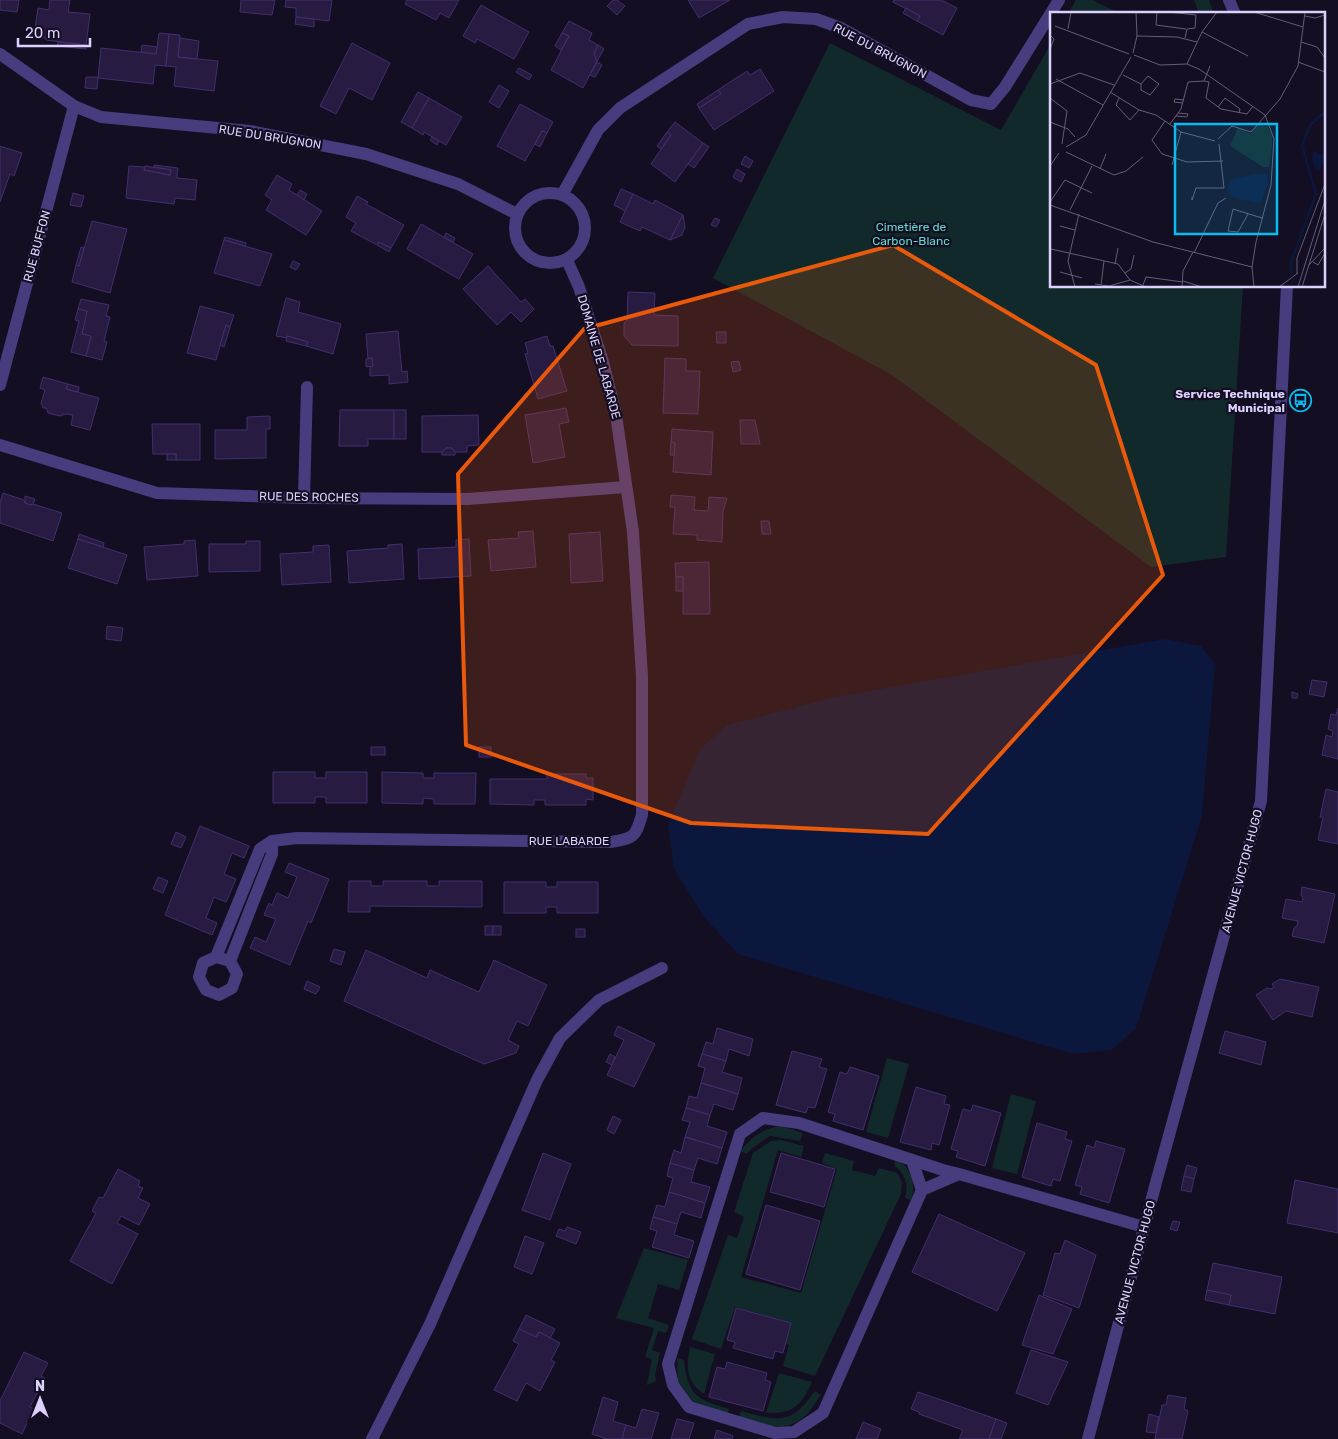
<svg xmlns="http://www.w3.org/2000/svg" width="1338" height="1439" font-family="Rubik,sans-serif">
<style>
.green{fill:#12292b}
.water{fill:#0c173d}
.building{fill:#281b42;stroke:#432e6d}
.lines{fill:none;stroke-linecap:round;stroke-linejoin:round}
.street{stroke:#473c7e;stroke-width:12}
.marked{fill:#e8590c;fill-opacity:0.2;stroke:#e8590c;stroke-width:4;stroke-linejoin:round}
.labels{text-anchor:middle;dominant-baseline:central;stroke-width:4.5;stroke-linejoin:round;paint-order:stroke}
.street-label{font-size:12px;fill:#dcd1fd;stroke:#140e22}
.park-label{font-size:12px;fill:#60dacb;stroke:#140e22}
.poi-label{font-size:12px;font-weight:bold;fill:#dcd1fd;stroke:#140e22;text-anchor:end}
.inset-river{fill:none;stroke:#0c173d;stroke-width:2.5}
.inset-road{fill:none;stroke:#645c7a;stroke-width:1}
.view{fill:#0bbbef;fill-opacity:0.15;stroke:#0bbbef;stroke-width:2.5}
.inset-edge{fill:none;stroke:#dcd1fd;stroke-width:2.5}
</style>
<rect width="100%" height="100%" fill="#140e22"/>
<g class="green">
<polygon points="1076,0 1092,0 1121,14 1068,14"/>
<polygon points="1194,0 1209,0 1214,14 1199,14"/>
<polygon points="1052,42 1052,286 1243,286 1226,557 1151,567 892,375 713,278 830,43 1001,130"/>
<polygon points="887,1058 909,1064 888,1138 866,1132"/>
<polygon points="1011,1094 1036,1101 1017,1174 992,1168"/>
<path d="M780 1126 803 1133 800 1141 770 1136 751 1149 747 1154 740 1151C754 1136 759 1130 780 1126Z"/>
<polygon points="781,1140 804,1146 801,1157 778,1150 741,1277 801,1293 837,1169 822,1163 825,1153 854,1161 852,1170 875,1176 879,1168 897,1173 902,1182 901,1194 815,1376 783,1366 789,1345 786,1344 791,1323 735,1307 721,1349 692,1339 728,1235 737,1238 744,1217 734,1212 753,1153 771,1141"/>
<path d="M896 1159C911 1167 917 1184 911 1200L905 1198C909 1184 905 1174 894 1165Z"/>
<polygon points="644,1248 688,1260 679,1290 658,1284 648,1318 669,1325 666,1333 658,1331 652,1350 660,1353 655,1375 656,1381 647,1385 652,1359 645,1357 654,1328 616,1318"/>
<path d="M690 1347 715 1354 704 1394C686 1382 686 1367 690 1347Z"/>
<path d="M677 1358 684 1360C687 1395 698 1400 729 1409L728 1415 694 1403 678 1381Z"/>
<path d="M779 1373 812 1382C801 1406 793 1414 766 1413Z"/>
<path d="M815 1391 821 1395C816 1401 812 1409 807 1414 788 1434 761 1426 739 1419L741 1411C779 1421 790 1426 815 1391Z"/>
</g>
<polygon class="water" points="1165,639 1201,646 1215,664 1202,816 1136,1028 1112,1050 1073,1054 738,954 704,917 674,869 668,825 700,749 727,725 835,697"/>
<g class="building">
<polygon points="0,0 19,0 17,12 0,10"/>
<polygon points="50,0 70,0 68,12 90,14 86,45 46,40 46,38 34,36 38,8 49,10"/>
<polygon points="241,0 275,0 272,15 240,12"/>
<polygon points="286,0 332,0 329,21 296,17 296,8 285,7"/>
<polygon points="407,0 459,0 449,18 440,13 436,20 405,4"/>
<polygon points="613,0 617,0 625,6 617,15 607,6"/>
<polygon points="688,0 730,0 699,18"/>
<polygon points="894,0 941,0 957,8 943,35 917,21 920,16 893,2"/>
<polygon points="481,5 529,32 514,59 477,39 475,43 463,36"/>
<polygon points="906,8 920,16 917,21 903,13"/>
<polygon points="296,17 314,19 314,27 295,24"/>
<polygon points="569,21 592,33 589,40 598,45 594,54 597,61 583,88 551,70 569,36 562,33"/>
<polygon points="159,33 169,34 166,66 155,65 153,84 98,78 101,48 156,54"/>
<polygon points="562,33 569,36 561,50 555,46"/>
<polygon points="169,34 180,35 178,57 218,61 214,91 174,86 176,67 166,66"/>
<polygon points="180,38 199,41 197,59 178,57"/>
<polygon points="58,42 86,45 86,49 57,46"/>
<polygon points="352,43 390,63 372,100 349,88 336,114 320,106"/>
<polygon points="142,45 157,47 156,54 141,52"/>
<polygon points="598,45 604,49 597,61 594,54"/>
<polygon points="597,62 602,65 595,77 590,75"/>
<polygon points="519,68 532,75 529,80 516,72"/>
<polygon points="760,69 774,91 714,130 699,108 721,94 718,90 747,71 750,75"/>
<polygon points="86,77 98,77 97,89 85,88"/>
<polygon points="499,85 509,91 499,108 489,102"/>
<polygon points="718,90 721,94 699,108 697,104"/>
<polygon points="418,92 429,98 412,128 401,122"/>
<polygon points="429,98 462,117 446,145 424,132 423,135 412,128"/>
<polygon points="520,104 553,122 547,133 542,131 525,161 497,146"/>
<polygon points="675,122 703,143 675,182 651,164 671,135 667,132"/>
<polygon points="542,131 547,133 540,147 535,144"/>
<polygon points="667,132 671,135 661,149 657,146"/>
<polygon points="432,137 439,141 437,145 430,140"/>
<polygon points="703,143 709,147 694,168 688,164"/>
<polygon points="0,146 22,153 14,176 10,174 0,202"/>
<polygon points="745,156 753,161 749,168 741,164"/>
<polygon points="154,165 178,168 177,178 197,180 195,200 175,198 174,204 126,198 129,166 145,167 144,170 170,175 171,170 154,167"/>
<polygon points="145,166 171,170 170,175 144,170"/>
<polygon points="737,169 745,174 741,182 733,177"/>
<polygon points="277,175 292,184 289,190 322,211 306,235 266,210 272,200 265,195"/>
<polygon points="621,189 633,194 625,211 614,205"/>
<polygon points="300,190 307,194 304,200 297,195"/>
<polygon points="73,193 84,196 81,207 70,205"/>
<polygon points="633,194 653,204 655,200 683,215 670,240 642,227 640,231 620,222"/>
<polygon points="357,196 368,202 366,204 404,225 391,248 379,242 377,245 351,231 356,223 346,217"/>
<polygon points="683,215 685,227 682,235 670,240"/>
<polygon points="715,218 720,220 716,227 711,225"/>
<polygon points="92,221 127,229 110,293 72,282 76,265 79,266"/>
<polygon points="421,224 473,254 459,279 407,249"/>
<polygon points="446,233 455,238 453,242 444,237"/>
<polygon points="225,237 246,243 245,246 224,240"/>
<polygon points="224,240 272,254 260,286 214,273"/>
<polygon points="379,242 391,248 389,252 377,245"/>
<polygon points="81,247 84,248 79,266 76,265"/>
<polygon points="293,261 300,264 296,270 290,267"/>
<polygon points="488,266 521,302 525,299 534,309 521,322 511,312 497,325 463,289"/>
<polygon points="628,292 655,293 654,315 678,316 678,346 632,345 624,336 624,323 627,320"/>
<polygon points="286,298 300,302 298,312 341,324 333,354 306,346 308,342 287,336 287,338 276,336"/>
<polygon points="81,299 109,305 106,316 110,317 104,341 107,342 102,360 86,356 91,336 82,334 87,311 78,309"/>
<polygon points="200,306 234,315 230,327 226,325 216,360 187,353"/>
<polygon points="78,309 87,311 82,334 91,336 86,356 71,352 79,321 75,320"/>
<polygon points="226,325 230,327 224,347 220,345"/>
<polygon points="398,331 402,372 407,371 408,382 389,384 389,375 370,376 370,367 373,366 372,358 368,359 366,334"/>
<polygon points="716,332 726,332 726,343 717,343"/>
<polygon points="287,336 308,342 306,346 286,341"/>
<polygon points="547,336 550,346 553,346 567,391 538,399 525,354 528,353 525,343"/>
<polygon points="372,358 373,366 366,367 366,359"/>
<polygon points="665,358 686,359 686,371 700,371 698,414 663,413"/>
<polygon points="739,361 741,370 733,372 731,362"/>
<polygon points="43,377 68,384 66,389 99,398 90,430 71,425 73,415 66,414 60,416 48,413 46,408 43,408 41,403 45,390 40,388"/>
<polygon points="68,384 79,387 78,392 66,389"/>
<polygon points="566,408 569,422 559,424 565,457 533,463 525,415"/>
<polygon points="340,410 394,410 394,439 368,439 368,446 339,446"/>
<rect x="394" y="410" width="12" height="29"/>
<polygon points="478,415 479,445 467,446 467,452 455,452 452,448 446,448 442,452 422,452 422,416"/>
<polygon points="270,416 270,429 266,429 266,458 215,459 215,430 247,430 247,417"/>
<polygon points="740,420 755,420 760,444 741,444"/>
<polygon points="152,424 200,424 200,460 176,460 176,454 153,454"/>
<polygon points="672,429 713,432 711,475 673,472 675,443 671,442"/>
<polygon points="671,442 675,443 674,455 670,455"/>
<polygon points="446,448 452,448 455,452 455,455 442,455 442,452"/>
<rect x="167" y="454" width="9" height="6"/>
<polygon points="3,493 24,500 25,503 31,505 33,504 62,513 53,541 0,523 0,503"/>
<polygon points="671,495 695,497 694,510 708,511 709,497 727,498 723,512 722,542 697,540 697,535 673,534 675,507 670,507"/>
<polygon points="25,496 35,499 33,504 31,505 25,503"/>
<polygon points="761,521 769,521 771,534 762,534"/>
<polygon points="533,531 536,567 491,571 488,540 519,538 518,532"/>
<polygon points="600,532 603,581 571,583 569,534"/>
<polygon points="79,534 104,543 103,547 78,539"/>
<polygon points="78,539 127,555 117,584 68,568"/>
<polygon points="469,539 471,576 419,579 418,549 456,547 456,540"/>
<polygon points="195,540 198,576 147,580 144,547 184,544 184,541"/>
<polygon points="246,541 260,541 260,571 209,572 209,544 246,544"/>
<polygon points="402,544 404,579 349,583 347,551 388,548 388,545"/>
<polygon points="329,545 331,582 282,585 280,554 313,552 313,546"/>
<polygon points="709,562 710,614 683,614 683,577 676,577 675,563"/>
<rect x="676" y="577" width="7" height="14"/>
<polygon points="107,626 123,628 121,641 106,639"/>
<polygon points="1312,680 1327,682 1324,697 1309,694"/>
<polygon points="1292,692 1298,694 1297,698 1292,698"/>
<polygon points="1338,708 1338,759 1322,755 1326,735 1332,737 1333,731 1328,729 1331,714 1336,715"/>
<rect x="371" y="747" width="14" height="8"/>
<rect x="479" y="747" width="12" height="10"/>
<polygon points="273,772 315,772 315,778 326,778 326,772 367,772 367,803 326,803 326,797 315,797 315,803 273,803"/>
<polygon points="382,772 423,773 423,778 434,778 434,773 476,773 475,804 434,804 434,799 423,798 423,804 382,803"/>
<polygon points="547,774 586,774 586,778 593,778 593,800 586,799 586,805 545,805 545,800 534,800 534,805 490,804 490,779 547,779"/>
<polygon points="1326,789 1338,792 1338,844 1318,840 1323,817 1320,817"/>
<polygon points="200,826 249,846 244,858 232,853 224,874 236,879 226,902 214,897 206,918 217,923 212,935 165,915"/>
<polygon points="176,832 186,837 181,848 171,844"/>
<polygon points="289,863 329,879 311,923 308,921 290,965 250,948 255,937 266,942 276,919 264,915 269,903 272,905 277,893 288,898 297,877 285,872"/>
<polygon points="158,877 168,881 163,893 153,889"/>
<polygon points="349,881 371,881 371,886 383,886 383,881 427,881 427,886 439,886 439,881 482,881 482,907 370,906 370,912 348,912"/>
<polygon points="504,882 546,882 546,887 557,887 557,882 598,882 598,913 557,913 557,907 546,907 546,913 504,913"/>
<polygon points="1302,887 1335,894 1324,943 1292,936 1294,928 1297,926 1298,921 1282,918 1286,899 1302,902 1303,898 1301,895"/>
<rect x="485" y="926" width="8" height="9"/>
<rect x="493" y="926" width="8" height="9"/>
<rect x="576" y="929" width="9" height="8"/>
<polygon points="334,949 345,952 341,965 330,961"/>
<polygon points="366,950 427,978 430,970 479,992 494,960 547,985 528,1026 517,1021 508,1040 519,1046 516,1053 484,1064 344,1001"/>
<polygon points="1280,979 1319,987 1312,1017 1286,1011 1273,1020 1256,995 1267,988 1271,989 1274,987 1272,984"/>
<polygon points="307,981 320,987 316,994 304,989"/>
<polygon points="618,1026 655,1044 634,1087 607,1075 624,1040 614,1035"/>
<polygon points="717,1028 753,1039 749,1056 729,1049 726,1061 702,1054 706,1042 713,1044"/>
<polygon points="1225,1031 1266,1042 1261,1065 1219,1053"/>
<polygon points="792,1051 822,1059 819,1067 827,1069 815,1108 808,1107 806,1113 776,1105"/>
<polygon points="610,1054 615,1057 612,1065 606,1062"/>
<polygon points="702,1054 726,1061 722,1072 742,1078 738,1094 701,1083 705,1068 698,1066"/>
<polygon points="850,1067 879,1076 863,1130 833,1121 835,1114 828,1112 840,1072 847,1074"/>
<polygon points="701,1083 738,1094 733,1110 714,1104 710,1115 686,1108 689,1096 697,1098"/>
<polygon points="916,1087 946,1096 944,1104 950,1105 939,1145 932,1143 931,1150 900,1142"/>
<polygon points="973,1105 1001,1113 985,1166 956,1157 958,1151 951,1149 963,1109 971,1111"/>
<polygon points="686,1108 710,1115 707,1126 727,1132 722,1148 685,1137 690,1122 682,1120"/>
<polygon points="613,1116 621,1120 614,1134 607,1130"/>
<polygon points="1037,1123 1067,1132 1065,1139 1072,1141 1060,1181 1053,1179 1051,1186 1022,1177"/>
<polygon points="685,1137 722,1148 717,1164 698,1158 694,1170 670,1163 674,1150 681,1153"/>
<polygon points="1096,1141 1125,1149 1109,1203 1080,1194 1082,1187 1075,1185 1087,1145 1094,1148"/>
<polygon points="543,1153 571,1164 550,1220 522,1210"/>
<polygon points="781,1153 835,1169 824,1207 770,1192"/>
<polygon points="670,1163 694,1170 691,1182 710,1187 705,1203 669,1192 673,1178 667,1176"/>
<polygon points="1187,1165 1197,1168 1194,1179 1184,1176"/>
<polygon points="118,1169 140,1181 138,1186 143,1188 138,1198 150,1204 139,1225 121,1216 117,1223 138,1234 112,1284 70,1261 96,1213 92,1211 99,1197 103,1198"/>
<polygon points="1184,1176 1194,1179 1191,1192 1181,1190"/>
<polygon points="1295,1180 1338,1189 1338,1233 1287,1223"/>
<polygon points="669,1192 705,1203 701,1218 681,1212 677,1224 653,1217 657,1205 665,1207"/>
<polygon points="766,1205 820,1221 800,1290 746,1274"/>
<polygon points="939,1214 1025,1253 997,1311 912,1272"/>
<polygon points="653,1217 677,1224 674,1235 694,1241 689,1258 652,1247 657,1231 650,1229"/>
<polygon points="1173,1221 1180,1222 1177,1231 1170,1229"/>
<polygon points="567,1227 581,1232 576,1244 556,1236 559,1229 565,1231"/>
<polygon points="525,1236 544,1243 532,1274 514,1267"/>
<polygon points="1065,1240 1096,1255 1079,1308 1043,1295 1055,1253 1060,1254"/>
<polygon points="1213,1263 1282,1277 1275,1314 1229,1305 1231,1295 1207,1290"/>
<polygon points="1207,1290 1231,1295 1229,1305 1205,1300"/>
<polygon points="1039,1295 1072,1309 1053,1354 1022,1345"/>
<polygon points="736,1308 791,1323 783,1353 775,1351 773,1359 733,1348 735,1342 727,1340"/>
<polygon points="526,1315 555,1329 550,1338 539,1332 536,1337 519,1329"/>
<polygon points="519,1329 536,1337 539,1332 560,1343 551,1360 555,1362 540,1391 526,1383 517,1401 494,1390 519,1344 513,1341"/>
<polygon points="1031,1350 1068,1362 1048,1405 1016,1393"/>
<polygon points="24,1352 48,1363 41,1376 45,1378 30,1407 34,1409 22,1434 0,1423 0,1401"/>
<polygon points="727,1362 767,1373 765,1380 771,1382 763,1411 709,1397 717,1367 725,1369"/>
<polygon points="918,1392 996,1419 989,1439 959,1439 963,1430 919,1414 919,1412 911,1409"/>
<polygon points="1168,1395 1186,1398 1184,1409 1188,1411 1182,1439 1155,1439 1162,1405 1166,1405"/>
<polygon points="603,1397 618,1402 613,1421 626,1425 622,1439 607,1439 592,1434"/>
<polygon points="642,1409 659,1413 651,1439 622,1439 626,1425 636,1428"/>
<polygon points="1149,1414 1159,1417 1156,1433 1146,1432"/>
<polygon points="677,1419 694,1423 689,1439 671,1439"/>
<polygon points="996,1419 1007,1423 1001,1439 989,1439"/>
<polygon points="863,1422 881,1429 877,1439 856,1439"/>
<polygon points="717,1430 733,1436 732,1439 714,1439"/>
</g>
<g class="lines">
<g class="street">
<polyline points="1229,0 1235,14"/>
<polyline points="0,54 74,106 101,117 250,131 366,154 458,184 517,214"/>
<circle cx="550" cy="228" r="35"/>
<polyline points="562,195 598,130 620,108 748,24 783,17 816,19 841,28 971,100 991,104 1005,87 1059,0"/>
<polyline points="0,385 74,106"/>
<polyline points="0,445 157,493 304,498 468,499 625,487"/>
<polyline points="304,498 307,387"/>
<path d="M216 957 230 961 237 974 232 988 219 995 206 990 199 977 203 963 216 957 260 849 272 841 297 838 611 842C634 838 635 838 642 815V676L633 532 616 415 603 362 579 287 567 260"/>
<polyline points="230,961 272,854 272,841"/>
<polyline points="912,1160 922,1190"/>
<polyline points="959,1174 922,1190 823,1413 794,1432 775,1433 689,1407 673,1385 668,1364 740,1134 763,1118 799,1123 943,1170 959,1174 1144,1227"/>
<polyline points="372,1439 430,1324 537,1080 560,1038 599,1000 662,968"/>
<polyline points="1088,1439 1157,1179 1261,801 1287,286"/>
</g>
</g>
<path class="marked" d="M893 245 1096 365 1163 575 928 834 691 823 466 745 458 474 584 329Z"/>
<defs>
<symbol id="bus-ring" viewBox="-11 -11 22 22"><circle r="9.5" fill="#140e22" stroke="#0bbbef" stroke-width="1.5"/><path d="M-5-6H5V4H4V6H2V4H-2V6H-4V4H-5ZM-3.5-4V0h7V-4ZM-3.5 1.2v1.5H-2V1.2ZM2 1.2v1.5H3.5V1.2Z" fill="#0bbbef"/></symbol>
</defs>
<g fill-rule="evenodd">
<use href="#bus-ring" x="1288" y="388" width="25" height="25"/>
</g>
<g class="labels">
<g class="street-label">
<text transform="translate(880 51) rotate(28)">RUE DU BRUGNON</text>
<text transform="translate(270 137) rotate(9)">RUE DU BRUGNON</text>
<text transform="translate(37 246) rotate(-75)">RUE BUFFON</text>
<text transform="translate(599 357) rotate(74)">DOMAINE DE LABARDE</text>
<text transform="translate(309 497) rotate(1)">RUE DES ROCHES</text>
<text x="569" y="841">RUE LABARDE</text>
<text transform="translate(1242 871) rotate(-75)">AVENUE VICTOR HUGO</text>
<text transform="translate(1135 1262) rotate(-75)">AVENUE VICTOR HUGO</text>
</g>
<g class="park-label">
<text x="911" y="227">Cimetière de<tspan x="911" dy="14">Carbon-Blanc</tspan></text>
</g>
<g class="poi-label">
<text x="1285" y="394">Service Technique<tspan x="1285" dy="14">Municipal</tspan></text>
</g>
</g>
<g transform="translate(1050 12)">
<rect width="275" height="275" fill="#140e22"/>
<path d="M214 107 222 124V134L219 155H213L180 134 188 116 201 122 207 112 217 115Z" fill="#12292b"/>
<path d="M266 140 275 144 270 159 265 157 262 146 263 140ZM214 161 218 163 217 174 210 192 182 185 177 178 181 167Z" fill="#0c173d"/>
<path class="inset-river" d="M241 263V250L266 182 252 133 261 112 275 100"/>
<path class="inset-road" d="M107 0 106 13 136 17M119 0 146 3 145 16 137 17 135 26M204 0 253 15M255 4 265 6 275 3M5 14 79 42M18 17 21 0M152 20 198 44M0 23 4 27 0 37M87 24 127 25 147 30M251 30 267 35 275 46M83 41 87 24 86 0M84 43 110 53 137 52 149 57 215 103 224 127 221 173 206 230 202 255 204 275M248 50 275 60M137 52 152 20 167 0M73 63 91 72V78L100 83 109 72 98 64 91 72M6 67 53 93M154 69 159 70 156 86 171 97 197 102 203 94M0 72 30 61 64 73M60 80 89 98 106 103 131 120 165 129M0 86 17 99 12 132M69 86 66 93 80 108 89 98M133 91 124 90 125 87 134 88M168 95 175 86 190 97 189 101M126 104 137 105 138 102 128 101M115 109 102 128 112 142 137 150 173 149M0 110 18 117 25 125M120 112 131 97 138 70 154 69 160 54M168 127 182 114 201 120 230 87 248 54 255 0M16 135 36 123 81 45M16 140 64 163 76 159 93 145M122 153 131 120M0 154 9 141M50 157 56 142M146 176H174L169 132M142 185V188L146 176M0 190 15 168 42 181M0 193 103 230 202 255M20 198 42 154M198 202 188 220 178 219 183 197 212 206M10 214 25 218M0 241 1 237 68 252 80 268 96 275M144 241 168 191 176 186M263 250 268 253 275 241M65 252 68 236M259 253 275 236M10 260 32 266M75 261 81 257 84 243M247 262V246L275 172M133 269 152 275M45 272 59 274 80 268M51 273 54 249M93 273 96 265 133 270M25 275 18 249 29 202M132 275 133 259 143 240M229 275 248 261M248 275 275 188M252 275 275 202"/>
<path class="view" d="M125 112H227V222H125Z"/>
<rect width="275" height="275" class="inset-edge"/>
</g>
<g transform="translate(40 1399)" stroke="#140e22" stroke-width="4" paint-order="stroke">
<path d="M0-4L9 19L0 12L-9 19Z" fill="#dcd1fd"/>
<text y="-8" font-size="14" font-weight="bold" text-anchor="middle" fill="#dcd1fd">N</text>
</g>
<path d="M18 38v8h72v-8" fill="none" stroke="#dcd1fd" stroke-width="2.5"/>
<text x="25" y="38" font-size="15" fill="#dcd1fd" stroke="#140e22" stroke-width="4" paint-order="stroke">20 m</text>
</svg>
